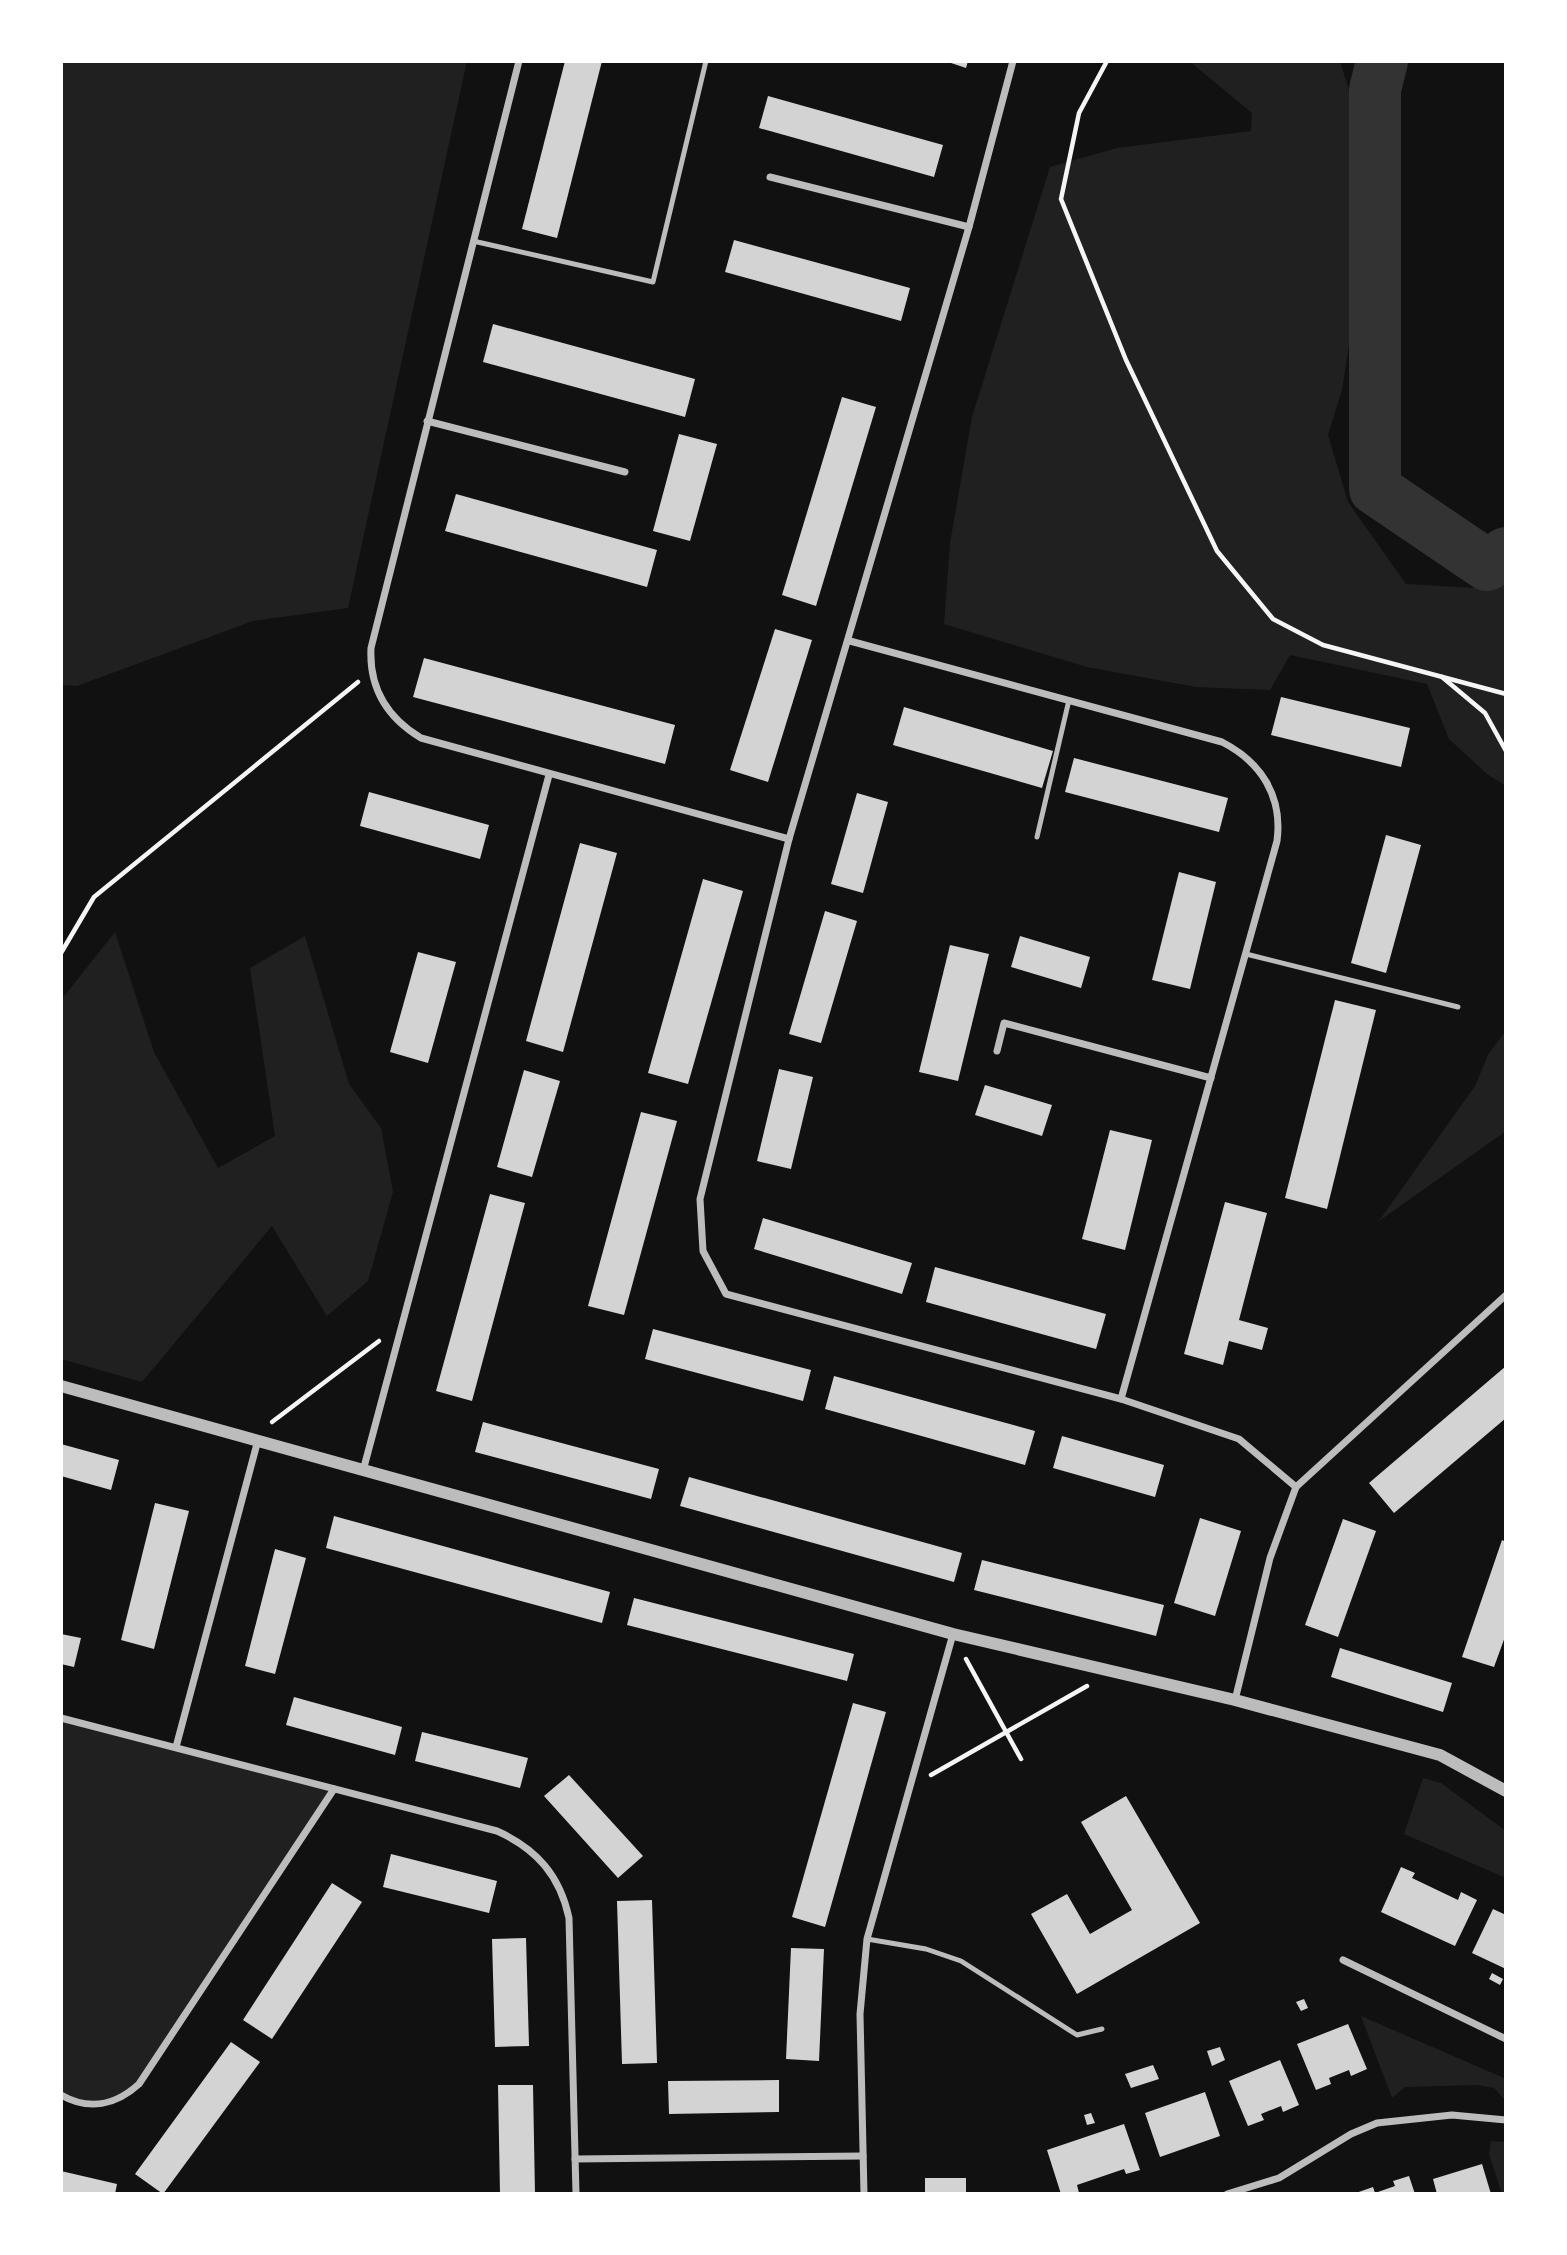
<svg xmlns="http://www.w3.org/2000/svg" width="1567" height="2255" font-family="Karla,sans-serif">
<style>
.green{fill:#202020}
.lines{fill:none;stroke-linecap:round;stroke-linejoin:round}
.river{stroke:#333;stroke-width:52}
.building{fill:#d3d3d3}
.path{stroke:#f5f5f5;stroke-width:4.5}
.service{stroke:#bcbcbc;stroke-width:5}
.minor{stroke:#bcbcbc;stroke-width:7}
.tertiary{stroke:#bcbcbc;stroke-width:12}
</style>
<rect width="100%" height="100%" fill="#111"/>
<g class="green">
<polygon points="61,61 467,61 348,608 253,621 77,686 61,685"/>
<polygon points="1189,61 1340,61 1360,127 1352,326 1342,390 1328,435 1348,502 1406,584 1475,588 1506,569 1506,786 1487,774 1449,739 1427,684 1290,655 1270,690 1196,687 1087,667 944,624 950,543 972,417 1050,167 1117,148 1251,131 1252,113"/>
<polygon points="115,932 154,1052 218,1168 275,1136 250,968 305,936 349,1084 381,1128 393,1192 368,1281 327,1316 272,1226 142,1382 61,1359 61,1000"/>
<polygon points="1506,1031 1506,1131 1379,1221 1475,1086 1489,1053"/>
<polygon points="61,1718 334,1789 139,2084 103,2104 61,2095"/>
<polygon points="1423,1778 1441,1783 1506,1831 1506,1878 1404,1834"/>
<polygon points="1361,2016 1504,2078 1506,2075 1506,2101 1494,2088 1477,2085 1405,2087 1392,2098"/>
<polygon points="1491,2141 1506,2142 1506,2194 1502,2194 1489,2154"/>
</g>
<g class="lines">
<polyline class="river" points="1382,61 1375,90 1375,489 1487,565 1506,553"/>
</g>
<g class="building">
<polygon points="565,61 602,61 557,238 522,229"/>
<polygon points="945,61 968,61 966,68"/>
<polygon points="768,96 943,145 934,177 759,128"/>
<polygon points="734,240 910,288 901,321 725,272"/>
<polygon points="493,324 695,379 685,417 483,362"/>
<polygon points="842,397 876,407 816,606 782,595"/>
<polygon points="679,434 717,444 690,541 653,531"/>
<polygon points="456,494 657,550 647,587 445,531"/>
<polygon points="775,629 812,640 768,782 730,770"/>
<polygon points="424,658 675,725 665,764 413,697"/>
<polygon points="1281,697 1410,728 1401,767 1271,735"/>
<polygon points="904,707 1053,751 1042,788 893,745"/>
<polygon points="1074,758 1228,798 1219,832 1065,792"/>
<polygon points="369,792 489,825 480,859 360,826"/>
<polygon points="857,793 888,802 863,893 831,884"/>
<polygon points="1386,835 1421,845 1386,973 1351,963"/>
<polygon points="580,843 617,853 563,1052 526,1041"/>
<polygon points="1179,872 1216,882 1190,989 1152,980"/>
<polygon points="703,879 743,891 688,1084 648,1073"/>
<polygon points="825,911 857,921 821,1043 789,1034"/>
<polygon points="1020,936 1090,957 1081,988 1011,967"/>
<polygon points="950,945 989,954 958,1081 919,1072"/>
<polygon points="418,952 456,962 428,1063 390,1052"/>
<polygon points="1335,1000 1376,1010 1327,1209 1285,1198"/>
<polygon points="779,1069 813,1077 791,1169 757,1161"/>
<polygon points="524,1070 560,1081 532,1177 497,1167"/>
<polygon points="985,1085 1052,1105 1042,1136 975,1115"/>
<polygon points="641,1112 677,1121 624,1315 588,1306"/>
<polygon points="1110,1130 1152,1140 1125,1250 1082,1239"/>
<polygon points="490,1194 525,1203 472,1401 436,1391"/>
<polygon points="1225,1202 1267,1213 1239,1320 1268,1328 1262,1350 1229,1341 1223,1365 1184,1354"/>
<polygon points="763,1218 912,1263 902,1294 754,1249"/>
<polygon points="935,1267 1106,1314 1096,1349 926,1302"/>
<polygon points="653,1329 811,1370 803,1401 645,1359"/>
<polygon points="1506,1366 1506,1418 1394,1513 1369,1483"/>
<polygon points="834,1376 1035,1431 1025,1465 825,1409"/>
<polygon points="483,1422 659,1469 651,1499 475,1452"/>
<polygon points="1062,1436 1164,1465 1155,1497 1053,1468"/>
<polygon points="61,1444 119,1460 111,1490 61,1476"/>
<polygon points="689,1477 962,1553 954,1582 680,1506"/>
<polygon points="155,1503 189,1511 154,1649 121,1640"/>
<polygon points="334,1516 610,1592 602,1623 326,1548"/>
<polygon points="1200,1518 1241,1531 1215,1616 1174,1603"/>
<polygon points="1343,1519 1376,1531 1338,1637 1305,1625"/>
<polygon points="1502,1540 1506,1542 1506,1634 1494,1667 1462,1657"/>
<polygon points="275,1549 306,1558 275,1674 245,1666"/>
<polygon points="982,1560 1164,1605 1156,1636 974,1590"/>
<polygon points="634,1598 854,1654 847,1681 627,1625"/>
<polygon points="61,1634 81,1638 74,1667 61,1664"/>
<polygon points="1340,1648 1452,1683 1443,1712 1331,1677"/>
<polygon points="294,1697 402,1727 395,1755 286,1725"/>
<polygon points="853,1703 886,1712 825,1927 792,1917"/>
<polygon points="422,1732 528,1758 520,1788 415,1761"/>
<polygon points="569,1775 643,1856 618,1878 544,1796"/>
<polygon points="1126,1796 1200,1923 1077,1994 1031,1914 1067,1894 1090,1934 1132,1910 1081,1822"/>
<polygon points="391,1854 497,1881 489,1913 383,1887"/>
<polygon points="1401,1867 1415,1873 1412,1878 1458,1900 1461,1892 1477,1900 1455,1946 1381,1912"/>
<polygon points="332,1883 362,1902 272,2039 243,2020"/>
<polygon points="652,1900 657,2063 622,2064 617,1901"/>
<polygon points="1493,1909 1506,1915 1506,1969 1472,1953"/>
<polygon points="526,1938 529,2046 495,2047 492,1939"/>
<polygon points="791,1948 824,1949 819,2061 786,2059"/>
<polygon points="1492,1973 1503,1979 1500,1985 1489,1979"/>
<polygon points="1304,1999 1308,2008 1301,2011 1296,2002"/>
<polygon points="1348,2024 1367,2069 1351,2076 1349,2070 1329,2078 1331,2084 1316,2090 1297,2044"/>
<polygon points="231,2042 260,2062 163,2194 135,2174"/>
<polygon points="1220,2047 1225,2060 1212,2066 1207,2051"/>
<polygon points="1280,2060 1299,2105 1283,2112 1281,2106 1261,2114 1264,2120 1248,2126 1229,2081"/>
<polygon points="1153,2065 1159,2079 1131,2088 1125,2074"/>
<polygon points="779,2080 779,2112 669,2114 668,2081"/>
<polygon points="498,2085 533,2085 535,2194 500,2194"/>
<polygon points="1205,2092 1220,2136 1160,2157 1145,2113"/>
<polygon points="1091,2113 1095,2123 1087,2125 1084,2115"/>
<polygon points="1124,2124 1140,2170 1126,2174 1124,2169 1077,2185 1079,2193 1061,2194 1047,2150"/>
<polygon points="1482,2164 1491,2194 1437,2194 1433,2179"/>
<polygon points="61,2171 117,2184 115,2194 61,2194"/>
<polygon points="1409,2176 1415,2194 1353,2194 1373,2187 1375,2193 1395,2186 1393,2181"/>
<rect x="925" y="2178" width="41" height="16"/>
</g>
<g class="lines">
<g class="path">
<polyline points="1107,61 1079,113 1061,199 1126,360 1217,551 1273,619 1323,645 1506,694"/>
<polyline points="1442,677 1485,713 1506,751"/>
<polyline points="61,953 94,897 358,682"/>
<polyline points="272,1422 379,1341"/>
<polyline points="966,1659 1021,1759"/>
<polyline points="931,1775 1087,1686"/>
</g>
<g class="service">
<polyline points="473,241 653,282 706,61"/>
<polyline points="1037,837 1069,700"/>
<polyline points="1246,954 1458,1007"/>
<polyline points="867,1939 926,1949 961,1961 1077,2035 1102,2029"/>
</g>
<g class="minor">
<path d="M519 61 371 648C369 688 386 717 421 738L789 839"/>
<polyline points="1013,61 969,227 789,839 700,1199 703,1251 726,1294 1121,1399 1239,1439 1296,1487"/>
<polyline points="770,177 969,227"/>
<polyline points="427,421 625,472"/>
<path d="M850 641 1222 742C1261 762 1283 796 1277 841L1121 1399"/>
<polyline points="997,1051 1004,1023 1211,1078"/>
<polyline points="364,1467 549,775"/>
<polyline points="1235,1700 1270,1558 1296,1487 1506,1295"/>
<path d="M61 1718 497 1831C537 1849 560 1876 569 1918L576 2194"/>
<polyline points="176,1747 258,1440"/>
<polyline points="1343,1960 1506,2039"/>
<path d="M61 2095C89 2111 116 2105 139 2084L334 1789"/>
<polyline points="575,2159 863,2156"/>
<polyline points="864,2194 860,2014 867,1939 953,1634"/>
<polyline points="1227,2194 1279,2178 1351,2134 1377,2123 1452,2115 1506,2120"/>
</g>
<polyline class="tertiary" points="61,1386 953,1634 1235,1700 1440,1755 1506,1791"/>
</g>
<rect width="1567" height="2255" fill="none" stroke="#ffffff" stroke-width="126"/>
</svg>
